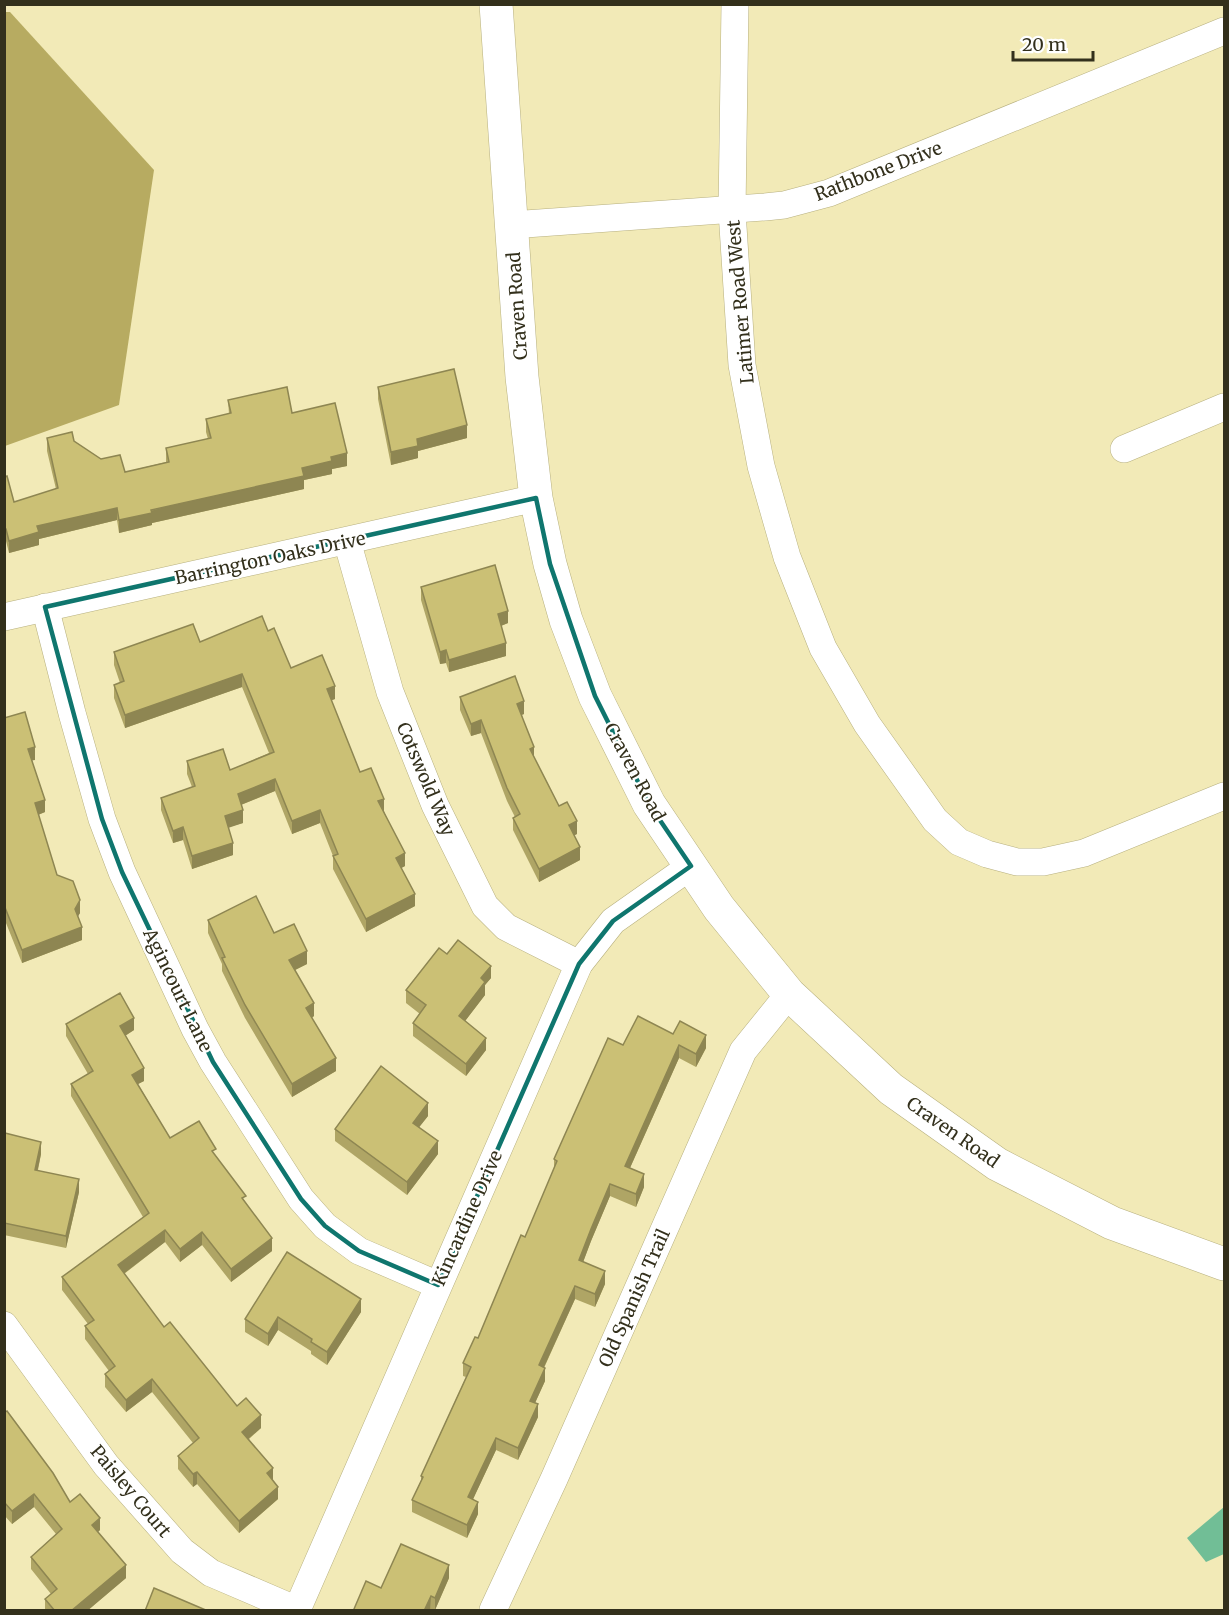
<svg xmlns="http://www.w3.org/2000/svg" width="1229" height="1615" font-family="Merriweather,serif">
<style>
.forest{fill:#b7ab61}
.water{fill:#71be96}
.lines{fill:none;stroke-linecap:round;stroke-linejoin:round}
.street-casing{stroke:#b7b07f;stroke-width:28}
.secondary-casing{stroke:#b7b07f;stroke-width:34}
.street{stroke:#fff;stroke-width:27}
.secondary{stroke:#fff;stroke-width:33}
.wall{fill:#afa565}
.shaded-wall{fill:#8e8652}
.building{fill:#cbc075;stroke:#8e8652;stroke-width:1.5}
.marked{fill:none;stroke:#0f766e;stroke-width:4.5;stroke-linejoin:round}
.labels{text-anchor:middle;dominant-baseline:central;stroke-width:4.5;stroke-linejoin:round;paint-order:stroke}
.street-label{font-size:18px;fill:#33301c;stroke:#fff}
</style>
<rect width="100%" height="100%" fill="#f2eab7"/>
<polygon class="forest" points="5,12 10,12 154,170 119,405 5,446"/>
<polygon class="water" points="1224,1507 1224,1554 1206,1562 1187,1538"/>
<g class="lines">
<defs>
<g id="street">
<polyline points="735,4 732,211 742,365 761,466 787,557 823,648 867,724 935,820 959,842 987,854 1017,862 1043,862 1084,853 1224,796"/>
<polyline points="511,225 765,207 784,205 829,193 1224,31"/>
<polyline points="1124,449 1224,407"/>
<polyline points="347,541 390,692 435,805 485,906 506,927 579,964"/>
<polyline points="45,607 72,713 102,819 122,872 195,1029 213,1062 301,1199 325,1226 359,1251 438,1285"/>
<polyline points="4,617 536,498"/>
<polyline points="4,1325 106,1465 182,1551 211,1573 297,1610"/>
<polyline points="297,1610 579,964 613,921 691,866"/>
<polyline points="493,1610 554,1479 743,1051 789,994"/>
</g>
<polyline id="secondary" points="496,4 522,377 536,498 550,564 566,620 595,696 649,804 719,908 789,994 891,1089 997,1164 1112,1223 1224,1264"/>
</defs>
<use href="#street" class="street-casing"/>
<use href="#secondary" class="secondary-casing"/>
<use href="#street" class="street"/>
<use href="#secondary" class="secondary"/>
</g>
<g class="wall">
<polygon points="378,387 467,438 418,451 418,458 391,465 378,399"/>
<polygon points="228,400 292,413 347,466 332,469 332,474 304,480 304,489 152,523 152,525 119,533 117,520 39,539 39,545 9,553 6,541 4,477 14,502 56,489 47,451 47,438 74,441 101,459 125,472 166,462 166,448 208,439 206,432 206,419 229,414"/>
<polygon points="421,587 508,623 501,626 506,656 449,672 446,663 440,664 421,600"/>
<polygon points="268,631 291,668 335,699 331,700 360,772 384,811 405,866 401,868 415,906 366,932 333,869 333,856 320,823 292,834 275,791 241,805 243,823 228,827 233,855 192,869 183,840 173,843 161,810 161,798 192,787 187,774 187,761 230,770 269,753 242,687 125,728 114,698 114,685 120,683 114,665 114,652 200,642"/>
<polygon points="460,697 524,714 522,715 534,757 559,806 577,834 574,835 580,860 539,882 513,830 513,818 515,817 507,801 481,733 471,736 460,710"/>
<polygon points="4,718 35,760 32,760 45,812 38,815 57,875 80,913 78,916 82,940 22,963 4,918"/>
<polygon points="208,920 274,933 307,964 295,970 314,1016 312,1018 336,1071 292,1097 245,1018 222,971 222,964 208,933"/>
<polygon points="447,954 491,978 485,985 485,995 465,1021 486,1050 466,1076 413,1036 413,1023 420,1014 406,1003 406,990"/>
<polygon points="66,1024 134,1030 125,1036 144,1081 138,1084 170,1138 216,1156 246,1203 272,1251 231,1282 202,1245 180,1262 165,1242 124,1274 164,1327 237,1406 261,1428 249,1439 273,1481 278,1499 239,1533 197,1484 193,1487 178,1469 178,1456 193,1443 152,1392 126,1412 105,1387 105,1374 109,1371 85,1339 85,1326 88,1324 62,1290 62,1277 143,1217 71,1096 71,1084 88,1074 66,1036"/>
<polygon points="673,1034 706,1048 696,1067 679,1058 630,1168 644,1187 636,1207 610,1196 591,1241 583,1262 605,1284 595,1307 575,1299 544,1368 545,1381 535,1403 538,1417 518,1460 496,1450 473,1499 478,1514 467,1538 412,1512 412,1500 421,1481 421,1476 466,1377 463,1376 463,1363 478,1338 525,1237 554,1170 554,1159 623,1045"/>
<polygon points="428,1116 419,1127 438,1154 407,1195 335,1141 335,1129"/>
<polygon points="5,1133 41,1154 38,1170 79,1192 66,1248 4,1235"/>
<polygon points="361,1312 327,1365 311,1354 311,1351 278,1330 268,1346 245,1332 245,1319"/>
<polygon points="4,1413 70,1502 100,1530 98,1532 126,1578 87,1611 45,1611 45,1599 51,1594 31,1569 31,1557 56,1534 34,1507 12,1524 4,1515"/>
<polygon points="449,1578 435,1610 431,1609 430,1611 354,1611 354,1609 381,1588"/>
</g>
<g class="shaded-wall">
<polygon points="467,425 467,438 418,451 418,458 391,465 391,452 417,439"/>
<polygon points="347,453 347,466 332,469 332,474 304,480 304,489 152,523 152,525 119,533 119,520 302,468 331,457"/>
<polygon points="117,508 117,520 39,539 39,545 9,553 9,541 37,526"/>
<polygon points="4,529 6,529 6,541 4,542"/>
<polygon points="508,611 508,623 498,627 498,614"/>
<polygon points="506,643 506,656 449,672 449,660"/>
<polygon points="446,650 446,663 440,664 440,652"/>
<polygon points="242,674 242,687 125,728 125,715"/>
<polygon points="335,686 335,699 327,702 327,689"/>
<polygon points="524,701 524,714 517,716 517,704"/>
<polygon points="481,720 481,733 471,736 471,724"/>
<polygon points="35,747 35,760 28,761 28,749"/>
<polygon points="534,747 534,760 530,749"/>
<polygon points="275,779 275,791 238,806 238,794"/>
<polygon points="384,799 384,812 378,801"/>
<polygon points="45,800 45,812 35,816 35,803"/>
<polygon points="243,810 243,823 225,829 225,816"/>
<polygon points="320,810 320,823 292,834 292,821"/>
<polygon points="577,821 577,834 569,838 569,825"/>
<polygon points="183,827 183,840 173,843 173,831"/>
<polygon points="233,843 233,855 192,869 192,856"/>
<polygon points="580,847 580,860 539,882 539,869"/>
<polygon points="405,853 405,866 396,871 396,858"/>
<polygon points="415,894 415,906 366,932 366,919"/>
<polygon points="80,900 80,913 75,921 75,909"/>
<polygon points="82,927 82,940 22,963 22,950"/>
<polygon points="307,951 307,964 289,973 289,960"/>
<polygon points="491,966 491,978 485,985 485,995 459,1029 459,1016 481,978"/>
<polygon points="314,1003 314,1016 306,1021 306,1008"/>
<polygon points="134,1018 134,1030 120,1039 120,1026"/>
<polygon points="706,1035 706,1048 696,1067 696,1054"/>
<polygon points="486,1038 486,1050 466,1076 466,1064"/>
<polygon points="679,1045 679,1058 625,1179 625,1166"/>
<polygon points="336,1058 336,1071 292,1097 292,1084"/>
<polygon points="144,1068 144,1081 132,1087 132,1075"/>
<polygon points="428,1103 428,1116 413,1135 413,1123"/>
<polygon points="438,1141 438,1154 407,1195 407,1182"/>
<polygon points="41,1142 41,1154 35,1182 35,1170"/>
<polygon points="644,1174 644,1187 636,1207 636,1194"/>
<polygon points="79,1179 79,1192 66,1248 66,1236"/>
<polygon points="610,1184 610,1196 591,1241 579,1273 579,1260 591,1229"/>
<polygon points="165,1230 165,1242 118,1278 118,1265"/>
<polygon points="202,1232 202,1245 180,1262 180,1249"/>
<polygon points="272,1238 272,1251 231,1282 231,1269"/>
<polygon points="605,1271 605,1284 595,1307 595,1294"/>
<polygon points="575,1286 575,1299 539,1378 539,1365"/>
<polygon points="361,1299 361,1312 327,1365 327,1352"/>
<polygon points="278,1317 278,1330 268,1346 268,1334"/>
<polygon points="545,1368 545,1381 530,1414 530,1401"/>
<polygon points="152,1379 152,1392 126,1412 126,1400"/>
<polygon points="538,1404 538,1417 518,1460 518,1448"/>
<polygon points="261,1415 261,1428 242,1444 242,1432"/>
<polygon points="496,1438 496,1450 468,1510 468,1497"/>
<polygon points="273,1468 273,1481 267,1473"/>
<polygon points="197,1472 197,1484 193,1487 193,1474"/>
<polygon points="278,1487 278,1499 239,1533 239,1521"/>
<polygon points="34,1494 34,1507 12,1524 12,1511"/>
<polygon points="478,1502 478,1514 467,1538 467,1525"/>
<polygon points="100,1518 100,1530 92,1537 92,1525"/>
<polygon points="126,1565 126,1578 87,1611 71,1611"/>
<polygon points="449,1565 449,1578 435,1610 435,1598"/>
<polygon points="431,1596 430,1611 424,1611"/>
</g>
<g class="building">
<polygon points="454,369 467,425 417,439 418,446 391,452 378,387"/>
<polygon points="287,387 292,413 335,403 347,453 331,457 332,461 302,468 304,476 151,510 152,513 119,520 117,508 37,526 39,532 9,541 6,529 4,529 4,477 7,476 14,502 58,488 47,438 72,432 74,441 101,459 120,455 125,472 169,462 166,448 211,438 206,419 231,413 228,400"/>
<polygon points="495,565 508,611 498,614 506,643 449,660 446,650 440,652 421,587"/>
<polygon points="262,616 268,631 274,628 291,668 322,655 335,686 327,689 360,772 371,768 384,799 378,801 405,853 396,858 415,894 366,919 333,856 338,854 320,810 292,821 275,779 238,794 243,810 225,816 233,843 192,856 183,827 173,831 161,798 195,786 187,761 223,749 230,770 274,752 242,674 125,715 114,685 124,681 114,652 193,624 200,642"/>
<polygon points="515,676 524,701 517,704 534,747 530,749 559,806 567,802 577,821 569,825 580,847 539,869 513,818 520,814 507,788 481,720 471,724 460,697"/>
<polygon points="25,712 35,747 28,749 45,800 35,803 57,875 73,881 80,900 75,909 82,927 22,950 4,905 4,718"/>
<polygon points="256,896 274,933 294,924 307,951 289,960 314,1003 306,1008 336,1058 292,1084 245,1005 222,958 225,957 208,920"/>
<polygon points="458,940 491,966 481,978 485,982 459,1016 486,1038 466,1064 413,1023 426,1005 406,990 439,948 447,954"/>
<polygon points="120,993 134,1018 120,1026 144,1068 132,1075 170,1138 199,1121 216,1149 212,1151 246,1196 242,1198 272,1238 231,1269 202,1232 180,1249 165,1230 118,1265 164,1327 170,1322 237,1406 246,1398 261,1415 242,1432 273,1468 267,1473 278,1487 239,1521 197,1472 193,1474 178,1456 199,1438 152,1379 126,1400 105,1374 115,1366 85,1326 94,1320 62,1277 149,1213 71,1084 93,1071 66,1024"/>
<polygon points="638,1016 673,1034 680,1021 706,1035 696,1054 679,1045 625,1166 644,1174 636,1194 610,1184 591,1229 579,1260 605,1271 595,1294 575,1286 539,1365 545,1368 530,1401 538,1404 518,1448 496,1438 468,1497 478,1502 467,1525 412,1500 423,1477 421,1476 471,1367 463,1363 475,1337 478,1338 521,1235 525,1237 557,1161 554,1159 608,1038 623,1045"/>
<polygon points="381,1066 428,1103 413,1123 438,1141 407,1182 335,1129"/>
<polygon points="5,1133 41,1142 35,1170 79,1179 66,1236 4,1223"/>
<polygon points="287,1252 361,1299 327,1352 311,1342 312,1339 278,1317 268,1334 245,1319"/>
<polygon points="7,1411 53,1473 70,1502 80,1494 100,1518 92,1525 126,1565 71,1611 55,1611 45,1599 57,1589 31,1557 62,1529 34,1494 12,1511 4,1502 4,1413"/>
<polygon points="401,1544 449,1565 435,1598 431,1596 424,1611 356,1611 354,1609 366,1581 381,1588"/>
<polygon points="154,1588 208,1611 145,1611"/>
</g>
<path class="marked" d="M536 498 550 564 595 696 649 804 691 866 613 921 579 964 438 1285 359 1251 325 1226 301 1199 213 1062 122 872 102 819 45 607Z"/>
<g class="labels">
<g class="street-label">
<text transform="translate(878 171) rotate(-21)">Rathbone Drive</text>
<text transform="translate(740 302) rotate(-95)">Latimer Road West</text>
<text transform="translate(517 306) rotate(-94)">Craven Road</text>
<text transform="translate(270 558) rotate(-12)">Barrington Oaks Drive</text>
<text transform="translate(635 772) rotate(62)">Craven Road</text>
<text transform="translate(426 779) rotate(67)">Cotswold Way</text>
<text transform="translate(178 990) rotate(64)">Agincourt Lane</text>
<text transform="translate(953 1132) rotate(35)">Craven Road</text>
<text transform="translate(467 1218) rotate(-66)">Kincardine Drive</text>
<text transform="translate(634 1298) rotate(-66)">Old Spanish Trail</text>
<text transform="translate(131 1491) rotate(50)">Paisley Court</text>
</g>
</g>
<rect width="1229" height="1615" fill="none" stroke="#33301c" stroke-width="12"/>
<path d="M1013 51v9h80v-9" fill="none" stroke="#33301c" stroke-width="3"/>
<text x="1022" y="51" font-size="18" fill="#33301c" stroke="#ffffff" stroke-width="4.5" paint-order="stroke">20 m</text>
</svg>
